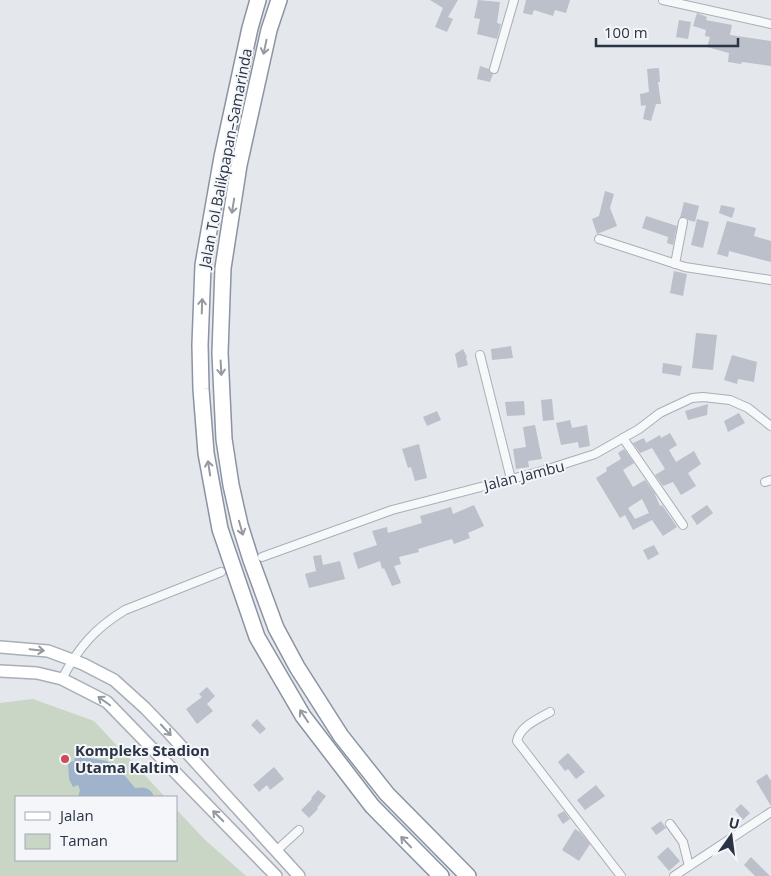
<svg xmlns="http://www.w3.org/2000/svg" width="771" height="876" font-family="'Open Sans',sans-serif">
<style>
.green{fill:#c9d6c5}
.water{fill:#9fb4cc}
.building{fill:#bbc0ca;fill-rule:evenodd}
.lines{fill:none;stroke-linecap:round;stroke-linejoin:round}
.street-tunnel{stroke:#bfc3cb;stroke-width:8;stroke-dasharray:8 4;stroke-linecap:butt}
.street-casing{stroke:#a9aeb7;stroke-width:10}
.secondary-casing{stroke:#a9aeb7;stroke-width:14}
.highway-casing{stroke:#8b94a3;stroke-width:18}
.street{stroke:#f7f8fa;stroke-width:8}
.secondary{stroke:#fff;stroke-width:11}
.highway{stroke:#fff;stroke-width:15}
.oneway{stroke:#959aa2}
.poi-dot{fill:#d1495b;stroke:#f4f6f9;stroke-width:2}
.labels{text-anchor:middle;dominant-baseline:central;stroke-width:4;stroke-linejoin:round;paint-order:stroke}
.street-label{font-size:15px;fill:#2b3445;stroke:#f4f6f9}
.poi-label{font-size:15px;font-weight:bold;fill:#2b3445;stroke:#f4f6f9;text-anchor:start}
</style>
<rect width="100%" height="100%" fill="#e4e7ec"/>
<polygon class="green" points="33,699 94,721 165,797 16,797 16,860 176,860 176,809 204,839 246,876 0,876 0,703"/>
<path class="water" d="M81 751 84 757 107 761 120 770 135 788C143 787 148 787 153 794V797H78L80 790 78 785 73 787 69 779 68 763 74 761 76 754Z"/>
<g class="building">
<polygon points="430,0 458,0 448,17 453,19 447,32 435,27 443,8"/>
<polygon points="478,0 500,2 497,23 501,24 497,39 477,34 480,19 474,18"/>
<polygon points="526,0 570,0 566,13 555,10 553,16 534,10 532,15 523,13"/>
<polygon points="697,13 707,17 706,20 732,25 730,35 771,41 771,66 742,62 741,64 728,62 729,53 707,47 710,37 705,36 706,30 693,26"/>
<polygon points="679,20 691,22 688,39 676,37"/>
<polygon points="480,66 489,69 490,72 493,74 490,82 477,79"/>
<polygon points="659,68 660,82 658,82 661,104 656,104 651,121 643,119 646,105 641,106 640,94 649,92 647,69"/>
<polygon points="605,191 614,194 610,208 617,226 597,234 592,219 599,216"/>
<polygon points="684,202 699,206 695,222 688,220 685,217 680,218"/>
<polygon points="721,205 735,208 732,218 719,213"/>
<polygon points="646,216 677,226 673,245 667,243 668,237 642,228"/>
<polygon points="697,219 709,222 703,248 691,245"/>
<polygon points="727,221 756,228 754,236 771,241 771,262 729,251 728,257 717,254"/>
<polygon points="674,271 687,274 683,296 670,293"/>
<polygon points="696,333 717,335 713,370 692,368"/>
<polygon points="511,346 513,358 492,360 491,349"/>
<polygon points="463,349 467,357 466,358 468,365 458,368 455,354"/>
<polygon points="732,355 757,362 754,382 738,379 737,384 724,380"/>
<polygon points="663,363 682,366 680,376 662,373"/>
<polygon points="552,399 554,420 543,421 541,400"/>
<polygon points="524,401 525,415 507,416 505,402"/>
<polygon points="708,404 707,415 688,420 685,411"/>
<polygon points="437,411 441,420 427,426 423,417"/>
<polygon points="739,413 745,423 728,432 724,421"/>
<polygon points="570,420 572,428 587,425 590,446 579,448 578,442 561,445 556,423"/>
<polygon points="535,425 542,459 528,461 529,467 516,469 513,449 526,447 523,427"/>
<polygon points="670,433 677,445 669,450 676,462 694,451 701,464 688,473 696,486 681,495 673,482 663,486 655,475 665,469 652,448 640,453 633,443 644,438 646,443 660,435 661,438"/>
<polygon points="419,444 427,478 415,481 411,467 408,468 402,449"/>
<path d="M624 449 634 463 623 470 633 487 645 480 654 492 660 506 662 505 677 527 663 536 652 520 633 530 625 515 620 518 596 478 607 471 606 468 621 459 618 453ZM642 499 649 513 635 519 628 508Z"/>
<polygon points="474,505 484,526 468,533 470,538 454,544 452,539 418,549 419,552 399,557 401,564 394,566 401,583 392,586 384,568 382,569 380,561 358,569 353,553 377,545 372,531 387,527 388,533 422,523 420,516 427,514 451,507 453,514"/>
<polygon points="707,505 713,513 697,525 691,516"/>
<polygon points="654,545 659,554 648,560 643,550"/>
<polygon points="321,555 323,565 340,561 345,579 309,588 305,574 316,571 313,556"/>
<polygon points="207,687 215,696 207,704 213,711 197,724 186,709 202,697 199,694"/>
<polygon points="257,719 266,729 260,734 251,725"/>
<polygon points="568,753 585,772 576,779 568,769 565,771 558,762"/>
<polygon points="274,767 284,779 270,790 267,785 259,792 253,785"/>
<polygon points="767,774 771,781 771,806 756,781"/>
<polygon points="596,785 605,796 585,810 577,800"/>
<polygon points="318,790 326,796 317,808 318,809 309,818 301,810 312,799 311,798"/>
<polygon points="741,804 750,813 743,820 735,810"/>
<polygon points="564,811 570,819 563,824 557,815"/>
<polygon points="661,821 666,828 656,835 651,828"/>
<polygon points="575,829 580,832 590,844 579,861 562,850"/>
<polygon points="668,847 680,861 669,871 657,857"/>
<polygon points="751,857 770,876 755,876 744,865"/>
</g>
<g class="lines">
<polyline class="street-tunnel" points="221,572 253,560"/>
<defs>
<g id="street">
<polyline points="663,0 771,24"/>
<polyline points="494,69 514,0"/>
<polyline points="599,239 685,267 771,280"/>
<polyline points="675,264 683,222"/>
<polyline points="480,355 511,479"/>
<polyline points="623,438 683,525"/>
<polyline points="765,482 771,480"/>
<polyline points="262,557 392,510 542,471 595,454 639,429 660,413 692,398 703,397 730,400 748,408 771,426"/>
<path d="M62 679C78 648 95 628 125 610L221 572"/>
<path d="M550 712C538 719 520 726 517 741L621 876"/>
<polyline points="670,824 683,842 689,866"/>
<polyline points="276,851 299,830"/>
<polyline points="674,876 771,812"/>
</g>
<g id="secondary">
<polyline points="0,647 48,651 83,664 114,680 145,708 170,734 299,876"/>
<polyline points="0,671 37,673 62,679 107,702 276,876"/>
</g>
<g id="highway">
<polyline points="258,0 250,28 222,157 203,265 200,345 201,389 206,453 220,529 257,637 303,716 372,806 441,876"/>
<polyline points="279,0 269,30 239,165 223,268 220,353 224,439 231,485 240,525 251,560 276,628 297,667 341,736 387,794 468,876"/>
</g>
</defs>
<use href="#street" class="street-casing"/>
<use href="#secondary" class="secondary-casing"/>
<use href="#highway" class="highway-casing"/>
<use href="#street" class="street"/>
<use href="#secondary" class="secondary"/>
<use href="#highway" class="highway"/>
</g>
<defs><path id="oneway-shaft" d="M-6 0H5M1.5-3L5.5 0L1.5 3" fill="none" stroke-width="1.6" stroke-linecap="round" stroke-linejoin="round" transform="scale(1.25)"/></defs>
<g class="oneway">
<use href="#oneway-shaft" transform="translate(265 47) rotate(102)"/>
<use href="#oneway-shaft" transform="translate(233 206) rotate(99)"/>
<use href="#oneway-shaft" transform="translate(202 306) rotate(-88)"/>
<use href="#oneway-shaft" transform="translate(221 368) rotate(87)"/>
<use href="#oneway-shaft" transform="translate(209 468) rotate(-99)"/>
<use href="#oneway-shaft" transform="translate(241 528) rotate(74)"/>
<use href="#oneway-shaft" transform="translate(37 650) rotate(6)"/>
<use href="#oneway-shaft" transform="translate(104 701) rotate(-145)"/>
<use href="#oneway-shaft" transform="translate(304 716) rotate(-124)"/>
<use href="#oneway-shaft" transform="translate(166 730) rotate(47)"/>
<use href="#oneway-shaft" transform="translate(218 816) rotate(-135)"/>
<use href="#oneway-shaft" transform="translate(406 842) rotate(-134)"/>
</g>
<circle class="poi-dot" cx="65" cy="759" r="5"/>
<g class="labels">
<g class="street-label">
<text transform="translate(225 158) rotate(-79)">Jalan Tol Balikpapan–Samarinda</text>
<text transform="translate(524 475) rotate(-14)">Jalan Jambu</text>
</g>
<g class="poi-label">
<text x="75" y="750">Kompleks Stadion<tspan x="75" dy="17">Utama Kaltim</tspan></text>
</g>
</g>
<rect x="15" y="796" width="162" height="65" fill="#f4f6f9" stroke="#a4a8b1"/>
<rect x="25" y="812" width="25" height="8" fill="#ffffff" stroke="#a4a8b1"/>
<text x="60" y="821" font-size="15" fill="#2b3445">Jalan</text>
<rect x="25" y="834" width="25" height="15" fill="#c9d6c5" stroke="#a4a8b1"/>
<text x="60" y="846" font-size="15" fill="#2b3445">Taman</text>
<g transform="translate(731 836) rotate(14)" stroke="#f4f6f9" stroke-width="4" paint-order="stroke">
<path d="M0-4L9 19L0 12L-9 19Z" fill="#2b3445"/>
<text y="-8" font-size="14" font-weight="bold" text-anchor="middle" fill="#2b3445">U</text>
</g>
<path d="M596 38v8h142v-8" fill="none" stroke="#2b3445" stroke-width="2.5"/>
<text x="604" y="38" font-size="15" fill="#2b3445" stroke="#f4f6f9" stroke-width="4" paint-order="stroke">100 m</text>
</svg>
